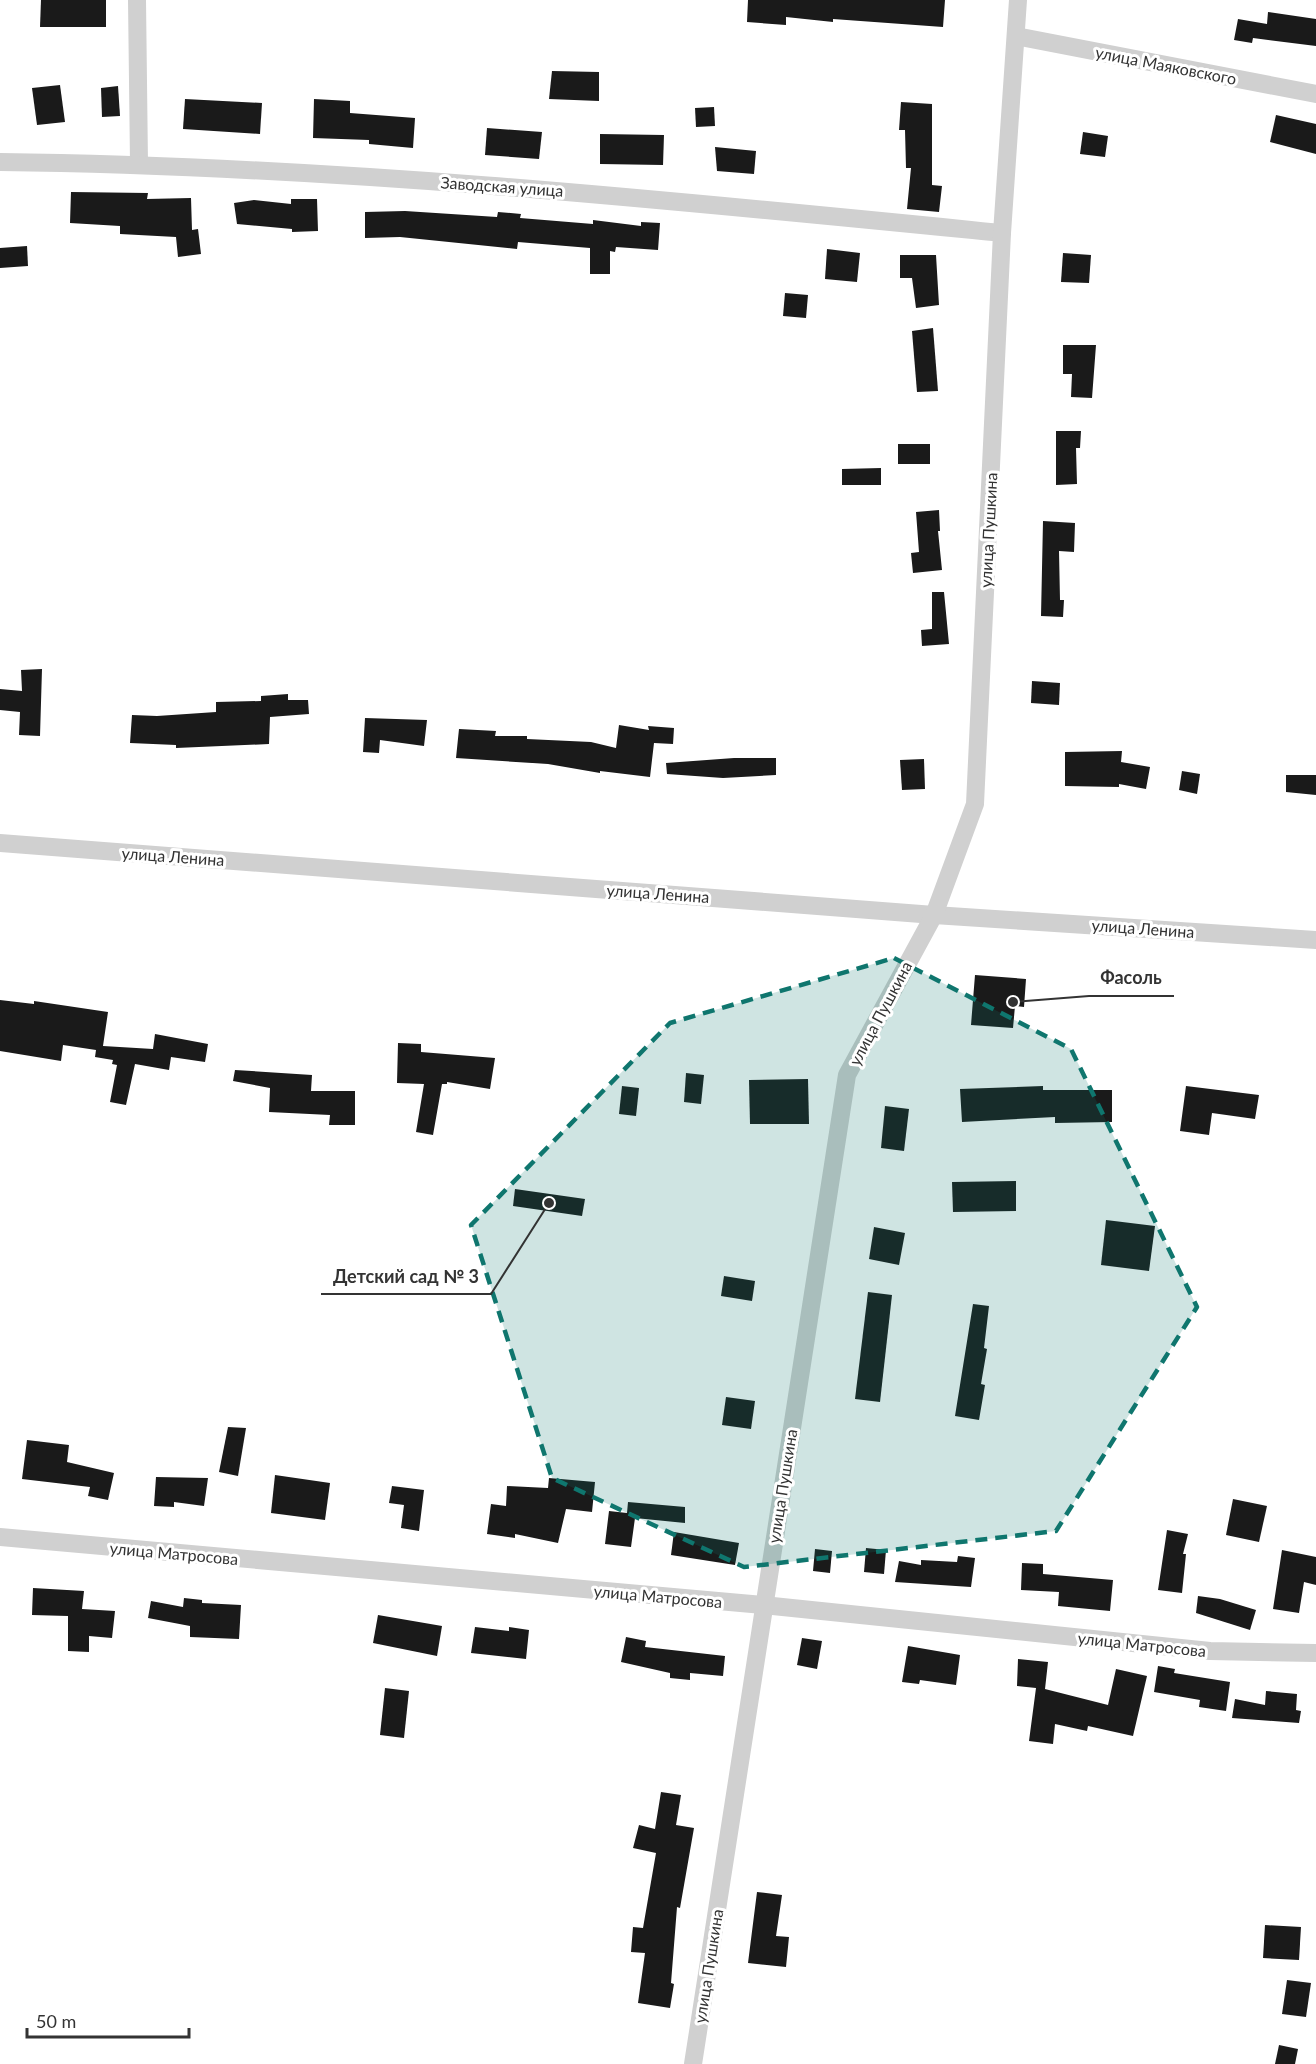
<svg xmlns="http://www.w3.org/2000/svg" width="1316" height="2064" font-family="Lato,sans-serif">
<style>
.building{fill:#1a1a1a}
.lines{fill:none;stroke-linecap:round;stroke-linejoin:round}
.street{stroke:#d0d0d0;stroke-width:18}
.marked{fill:#0f766e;fill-opacity:0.2;stroke:#0f766e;stroke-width:4.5;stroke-dasharray:12 8;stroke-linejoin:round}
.labels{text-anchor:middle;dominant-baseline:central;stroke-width:6;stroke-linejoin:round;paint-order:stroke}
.street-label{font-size:16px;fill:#333;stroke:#fff}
.leader{fill:none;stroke:#333;stroke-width:2}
.callout-dot{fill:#333;stroke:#fff;stroke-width:2}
.callout-label{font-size:18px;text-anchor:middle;font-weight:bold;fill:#333;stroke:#fff;stroke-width:6;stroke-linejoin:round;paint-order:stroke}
</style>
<rect width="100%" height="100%" fill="#fff"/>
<g class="building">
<polygon points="41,0 106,0 106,27 40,27"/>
<polygon points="748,0 945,0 943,27 833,19 833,22 786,17 786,25 747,22"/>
<polygon points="1268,12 1316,19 1316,46 1253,38 1252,43 1234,40 1238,19 1267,24"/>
<polygon points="552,71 599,72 599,101 549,99"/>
<polygon points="60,85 65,122 37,125 32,88"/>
<polygon points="118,86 120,116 102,117 101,88"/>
<polygon points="185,99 262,103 260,134 183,129"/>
<polygon points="314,99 350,101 350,113 415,118 413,148 369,144 369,140 313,138"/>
<polygon points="901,102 932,104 932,185 942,186 939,212 907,209 911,168 906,168 905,130 899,130"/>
<polygon points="714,107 715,126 696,127 695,108"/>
<polygon points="1276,115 1316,124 1316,154 1270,142"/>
<polygon points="487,128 542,132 539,159 485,155"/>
<polygon points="1083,132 1108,136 1105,157 1080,154"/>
<polygon points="600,134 664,135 663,165 600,164"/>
<polygon points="715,147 756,151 754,174 717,171"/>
<polygon points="71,192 148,193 147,199 191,198 192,230 198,229 201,254 178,257 176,237 120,234 120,226 70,223"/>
<polygon points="291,199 317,199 318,231 292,232 292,229 237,224 234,203 254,200 291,204"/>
<polygon points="405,211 497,217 498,212 521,214 520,218 593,224 593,220 641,226 641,222 660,223 658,250 616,247 615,252 610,251 610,274 590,274 590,248 518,242 517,249 400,237 365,238 365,212"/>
<polygon points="27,246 28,266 0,268 0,248"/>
<polygon points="827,249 860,253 857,282 825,279"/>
<polygon points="1063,253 1091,255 1089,283 1061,282"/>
<polygon points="900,255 936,255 939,305 916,308 912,278 900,278"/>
<polygon points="785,293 808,295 806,318 783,316"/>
<polygon points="933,328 938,391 917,392 912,331"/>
<polygon points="1063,345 1096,345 1092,398 1071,397 1072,374 1063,374"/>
<polygon points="1056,431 1081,431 1080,448 1076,448 1077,484 1056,485"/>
<rect x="898" y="444" width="32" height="20"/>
<polygon points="881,468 881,485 842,485 842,469"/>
<polygon points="939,510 940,531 938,531 942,570 913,573 911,553 919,552 916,512"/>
<polygon points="1043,521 1075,523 1074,552 1059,551 1060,600 1064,600 1063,617 1041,616"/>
<polygon points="932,592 944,592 949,644 922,646 921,630 932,629"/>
<polygon points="42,669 40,736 19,735 20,712 0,710 0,689 22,691 21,670"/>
<polygon points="1032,681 1060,683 1059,705 1031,703"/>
<polygon points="288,694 288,700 308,700 309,714 270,717 269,744 176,748 176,745 130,743 132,715 157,716 216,712 216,702 261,701 261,696"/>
<polygon points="365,718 427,720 424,746 380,740 379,753 363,752"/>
<polygon points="619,725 649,730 648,726 674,728 673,744 654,743 650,777 600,771 600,773 548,764 456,758 459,729 496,731 495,736 527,736 527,739 591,742 616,748"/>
<polygon points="1122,751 1121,762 1150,767 1146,789 1119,784 1119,787 1065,786 1065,752"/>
<polygon points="734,758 776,758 776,775 723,778 667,774 666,763"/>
<polygon points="924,759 925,789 902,790 900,760"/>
<polygon points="1182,771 1200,774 1197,794 1179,790"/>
<polygon points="1286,775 1316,775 1316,795 1286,792"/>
<polygon points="975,975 1026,979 1024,1007 1015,1006 1013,1028 971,1025"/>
<polygon points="0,1000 34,1004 34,1001 108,1012 103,1046 153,1049 155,1034 208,1044 205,1062 171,1057 169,1070 135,1064 126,1105 110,1102 117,1065 112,1064 113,1060 95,1057 96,1050 63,1045 61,1061 0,1051"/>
<polygon points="398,1043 421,1044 421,1052 495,1058 490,1089 447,1082 447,1084 442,1084 433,1135 416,1132 424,1084 397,1083"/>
<polygon points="235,1070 312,1075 311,1091 355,1091 355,1125 329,1125 330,1115 269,1112 270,1088 233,1081"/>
<polygon points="686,1073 704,1075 701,1104 684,1102"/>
<polygon points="808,1079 809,1124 750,1124 749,1080"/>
<polygon points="622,1086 639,1088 636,1116 619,1114"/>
<polygon points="1043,1086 1043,1090 1112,1090 1112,1122 1055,1123 1055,1117 962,1122 960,1089"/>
<polygon points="1186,1086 1259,1095 1255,1119 1212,1113 1209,1135 1180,1131"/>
<polygon points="885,1106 909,1109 904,1151 881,1148"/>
<polygon points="1016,1181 1016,1211 953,1212 952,1182"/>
<polygon points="515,1189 585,1199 582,1216 513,1206"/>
<polygon points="1106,1220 1155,1226 1149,1271 1101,1265"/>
<polygon points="874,1227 905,1233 899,1265 869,1259"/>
<polygon points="724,1276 755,1281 752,1301 721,1296"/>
<polygon points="868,1292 892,1295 880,1402 855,1399"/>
<polygon points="973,1304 989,1306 984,1348 987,1349 981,1384 985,1385 979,1420 955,1416"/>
<polygon points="726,1397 755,1401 751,1429 722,1425"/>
<polygon points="228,1427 246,1428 238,1476 219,1472"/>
<polygon points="27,1440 69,1445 67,1462 114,1473 108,1500 88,1496 90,1487 22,1479"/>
<polygon points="275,1475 330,1483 325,1520 271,1513"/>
<polygon points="156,1477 208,1478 204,1506 174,1502 174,1507 154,1506"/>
<polygon points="549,1478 595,1482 592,1512 566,1509 558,1543 515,1534 515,1538 487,1534 491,1504 506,1506 507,1486 548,1488"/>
<polygon points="392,1486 424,1490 419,1531 401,1528 404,1505 389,1503"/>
<polygon points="1233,1499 1267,1506 1259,1542 1226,1535"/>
<polygon points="628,1502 685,1507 685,1523 635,1518 631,1547 605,1544 609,1511 627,1513"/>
<polygon points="1167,1530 1188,1534 1183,1554 1186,1554 1182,1593 1158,1590"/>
<polygon points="674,1532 739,1543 735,1565 671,1555"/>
<polygon points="866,1548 886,1550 884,1574 864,1572"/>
<polygon points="815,1549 832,1551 830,1573 813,1571"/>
<polygon points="1282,1550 1316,1557 1316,1585 1304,1582 1299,1613 1273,1609"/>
<polygon points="958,1556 975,1558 971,1587 895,1582 899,1561 921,1565 921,1560 957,1562"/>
<polygon points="1022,1563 1043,1564 1043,1574 1113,1580 1110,1611 1058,1606 1059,1592 1021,1590"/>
<polygon points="33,1588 84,1591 82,1609 115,1611 112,1638 89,1636 89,1652 68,1651 68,1616 32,1615"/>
<polygon points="1198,1596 1220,1599 1256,1610 1250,1630 1196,1613"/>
<polygon points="184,1598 202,1600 202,1603 241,1605 239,1639 190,1637 190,1626 148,1618 151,1601 183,1607"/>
<polygon points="378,1615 442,1626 437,1656 373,1643"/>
<polygon points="475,1627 509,1631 509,1627 529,1630 526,1659 471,1653"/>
<polygon points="626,1637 646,1641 645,1647 725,1656 723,1676 690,1673 690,1680 670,1678 670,1673 621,1662"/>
<polygon points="802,1638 822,1641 817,1669 797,1665"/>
<polygon points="908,1646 960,1655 956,1685 920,1680 919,1684 902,1682"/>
<polygon points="1018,1659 1048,1662 1045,1689 1041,1688 1108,1705 1116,1669 1147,1676 1133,1736 1088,1726 1087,1731 1055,1724 1053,1744 1029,1741 1036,1688 1017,1686"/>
<polygon points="1158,1666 1175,1669 1174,1673 1230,1682 1226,1711 1199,1707 1200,1700 1154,1692"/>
<polygon points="385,1688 409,1691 404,1738 380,1735"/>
<polygon points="1266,1691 1297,1694 1296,1710 1301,1711 1299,1723 1232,1718 1235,1699 1265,1705"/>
<polygon points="661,1792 681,1795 676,1825 694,1828 680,1908 677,1907 671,1983 674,1984 670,2008 638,2003 645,1953 631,1952 633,1927 643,1928 656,1853 633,1848 639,1825 655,1829"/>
<polygon points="757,1892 782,1895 776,1936 789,1937 786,1967 748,1963"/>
<polygon points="1265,1925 1301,1927 1299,1960 1263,1958"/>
<polygon points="1287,1980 1311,1983 1306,2017 1282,2014"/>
<polygon points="1279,2045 1298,2049 1295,2064 1275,2064"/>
</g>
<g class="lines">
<g class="street">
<polyline points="137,0 139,163"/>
<polyline points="1016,36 1316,94"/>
<path d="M0 162C335 166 669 200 1002 233"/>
<polyline points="0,843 934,915 1316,940"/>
<polyline points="0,1537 763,1605 1210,1651 1316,1653"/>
<polyline points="693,2064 847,1075 934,915 975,804 1002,233 1018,0"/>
</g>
</g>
<path class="marked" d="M894 958 1071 1049 1197 1307 1056 1531 744 1567 552 1478 471 1225 670 1023Z"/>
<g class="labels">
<g class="street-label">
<text transform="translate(1166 65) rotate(11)">улица Маяковского</text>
<text transform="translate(502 186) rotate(4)">Заводская улица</text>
<text transform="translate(988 530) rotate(-87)">улица Пушкина</text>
<text transform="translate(173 856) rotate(4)">улица Ленина</text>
<text transform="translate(658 893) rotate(4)">улица Ленина</text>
<text transform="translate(1143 928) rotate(4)">улица Ленина</text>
<text transform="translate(880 1013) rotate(-62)">улица Пушкина</text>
<text transform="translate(782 1486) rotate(-81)">улица Пушкина</text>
<text transform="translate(174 1553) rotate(5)">улица Матросова</text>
<text transform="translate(658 1596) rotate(5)">улица Матросова</text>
<text transform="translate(1142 1644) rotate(6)">улица Матросова</text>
<text transform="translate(708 1966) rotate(-81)">улица Пушкина</text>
</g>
</g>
<path class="leader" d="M1013 1002L1089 996H1174M549 1203L491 1294H321"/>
<g class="callout-dot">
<circle cx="1013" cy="1002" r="6"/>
<circle cx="549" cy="1203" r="6"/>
</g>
<g class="callout-label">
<text x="1131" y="984">Фасоль</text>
<text x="406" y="1283">Детский сад № 3</text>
</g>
<path d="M27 2028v9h162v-9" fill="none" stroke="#333333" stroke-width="3"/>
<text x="36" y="2028" font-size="18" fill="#333333" stroke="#ffffff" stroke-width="4.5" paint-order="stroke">50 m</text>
</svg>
